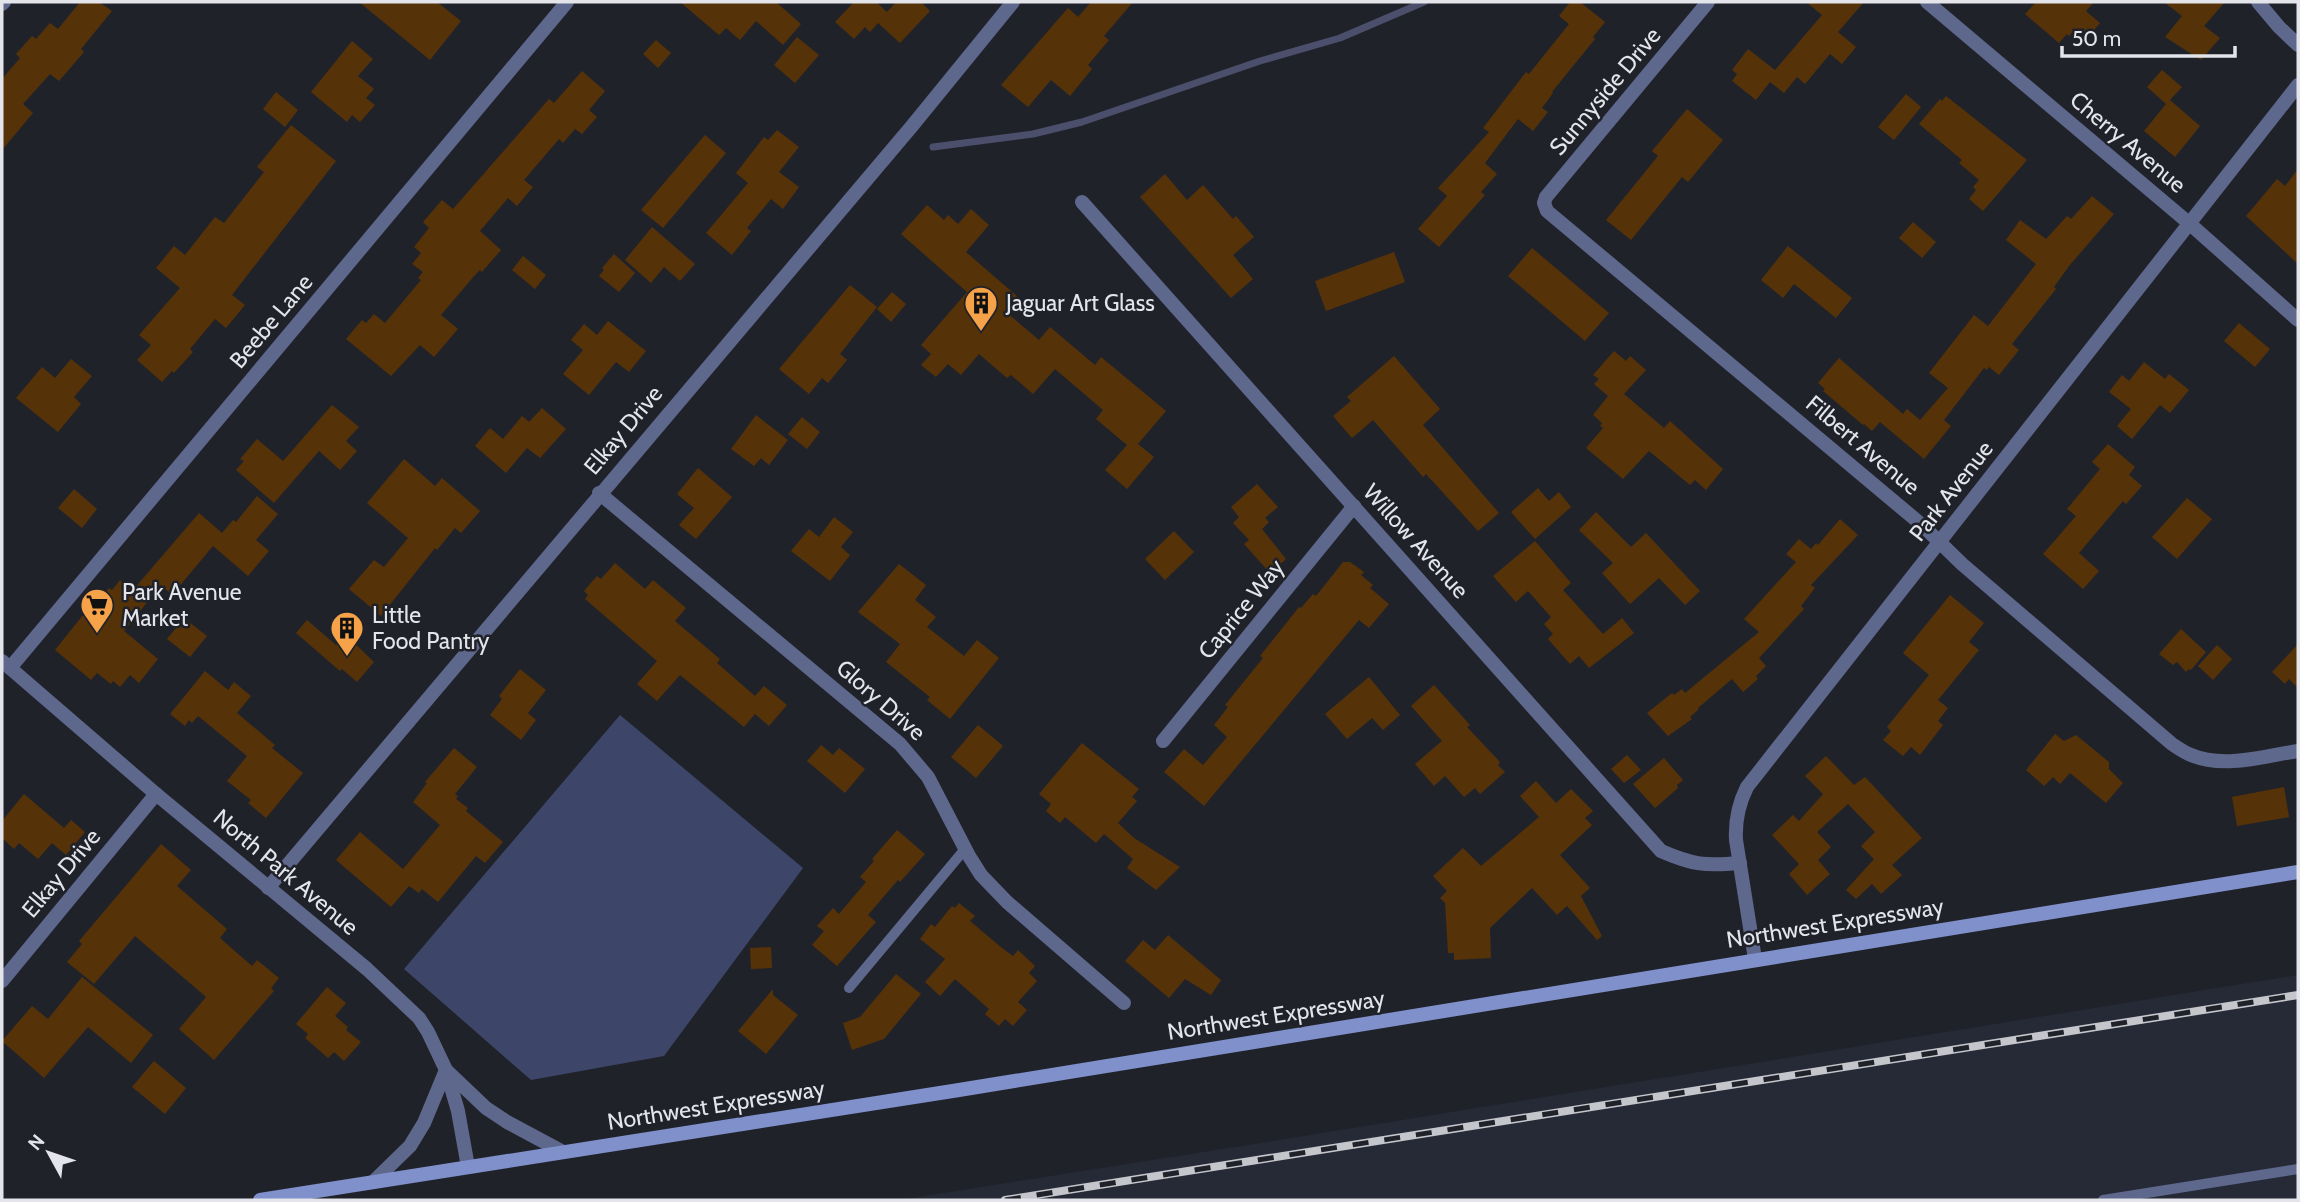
<svg xmlns="http://www.w3.org/2000/svg" width="2300" height="1202" font-family="Cabin,sans-serif">
<style>
.built{fill:#262a37}
.green{fill:#3d4669}
.lines{fill:none;stroke-linecap:round;stroke-linejoin:round}
.stream{stroke:#4b4f6b;stroke-width:7}
.building{fill:#563208}
.service{stroke:#5e688d;stroke-width:10}
.minor{stroke:#5e688d;stroke-width:14}
.tertiary{stroke:#5e688d;stroke-width:14}
.secondary{stroke:#7f90cb;stroke-width:14}
.rail-casing{stroke:#c4c6cb;stroke-width:8}
.rail{stroke:#20222a;stroke-width:5;stroke-dasharray:16;stroke-linecap:butt}
.labels{text-anchor:middle;dominant-baseline:central;stroke-width:5;stroke-linejoin:round;paint-order:stroke}
.street-label{font-size:23px;fill:#e3e5ea;stroke:#20222a}
.poi-label{font-size:23px;fill:#e3e5ea;stroke:#20222a;text-anchor:start}
</style>
<rect width="100%" height="100%" fill="#20222a"/>
<polygon class="built" points="2298,975 2298,1200 899,1200 1267,1142"/>
<polygon class="green" points="620,715 803,868 664,1056 531,1080 404,969"/>
<g class="lines">
<polyline class="stream" points="933,147 1033,134 1082,122 1260,61 1340,38 1424,2"/>
</g>
<g class="building">
<polygon points="80,2 99,2 112,11 81,49 84,52 59,81 50,74 23,104 33,113 2,150 2,79 20,58 16,54 32,36 36,39 50,23 58,29"/>
<polygon points="359,2 437,2 461,21 430,60"/>
<polygon points="680,2 776,2 801,24 783,45 756,21 740,40 726,28 719,35"/>
<polygon points="854,2 876,2 887,12 896,2 921,2 930,11 900,43 878,23 870,32 865,27 854,39 835,22"/>
<polygon points="1091,2 1133,2 1104,36 1109,40 1088,65 1092,69 1070,96 1051,80 1028,107 1001,85 1068,8 1078,17"/>
<polygon points="1570,2 1580,2 1605,22 1593,37 1595,39 1552,92 1553,93 1542,108 1548,112 1533,131 1518,119 1485,163 1497,174 1481,192 1485,195 1439,247 1418,229 1447,196 1438,188 1489,132 1483,128 1526,72 1529,74 1569,24 1559,16"/>
<polygon points="1806,2 1864,2 1838,32 1856,47 1842,64 1830,54 1805,84 1797,77 1784,93 1770,82 1756,100 1732,81 1737,74 1732,70 1748,49 1775,70 1822,15"/>
<polygon points="2036,2 2094,2 2086,11 2100,23 2085,41 2073,31 2069,36 2067,34 2059,43 2025,14"/>
<polygon points="2164,2 2225,2 2204,26 2220,38 2201,60 2165,37 2182,16"/>
<polygon points="797,37 819,55 795,83 774,65"/>
<polygon points="656,40 671,53 658,68 643,54"/>
<polygon points="352,41 373,59 358,76 374,89 366,98 375,105 360,122 352,115 347,122 311,92"/>
<polygon points="2162,70 2182,87 2170,100 2200,126 2175,157 2144,131 2166,104 2147,87"/>
<polygon points="582,71 605,91 589,110 597,117 582,134 575,129 563,143 559,139 524,180 533,187 517,206 508,198 480,231 501,250 482,272 480,270 475,275 441,315 458,329 434,357 420,345 391,376 346,339 362,320 366,323 374,314 385,323 421,280 418,278 423,272 412,264 421,253 414,247 429,228 423,222 442,200 453,209 549,99 554,103"/>
<polygon points="276,92 298,110 285,127 263,109"/>
<polygon points="1906,94 1921,107 1894,140 1878,127"/>
<polygon points="1946,96 2027,160 1983,211 1969,199 1976,190 1973,187 1979,180 1959,163 1962,160 1919,124 1940,99 1942,101"/>
<polygon points="1687,109 1723,140 1688,182 1682,177 1631,240 1606,220 1658,156 1652,151"/>
<polygon points="291,125 336,161 232,295 245,305 226,328 215,319 190,349 193,352 174,373 172,371 162,382 137,360 151,345 139,335 180,288 156,268 174,246 185,255 215,217 224,223 264,172 257,167"/>
<polygon points="777,130 799,147 779,172 799,187 783,209 771,199 747,228 751,231 732,255 706,233 748,183 736,173 764,137 768,140"/>
<polygon points="705,135 726,153 663,228 641,210"/>
<polygon points="2298,169 2298,264 2246,216 2277,179 2285,186"/>
<polygon points="1165,174 1187,200 1203,185 1233,219 1236,216 1254,237 1233,255 1253,279 1231,298 1140,197"/>
<polygon points="2092,196 2114,214 2069,266 2054,287 2056,289 2012,344 2019,350 1999,375 1989,367 1987,370 1984,368 1944,420 1951,426 1924,459 1880,422 1872,431 1864,424 1863,425 1823,391 1825,389 1818,383 1839,358 1903,414 1907,409 1920,420 1948,388 1929,373 1974,315 1988,326 2036,264 2006,240 2020,220 2046,239 2067,216 2071,219"/>
<polygon points="927,205 944,220 948,215 958,224 971,209 989,225 966,252 1018,297 1006,312 1039,340 1050,327 1095,365 1101,357 1166,411 1138,444 1154,457 1127,489 1105,470 1127,445 1096,419 1103,410 1055,369 1033,394 1011,375 1007,378 979,354 961,375 948,364 936,377 921,365 931,354 921,345 967,292 901,234"/>
<polygon points="1913,222 1936,242 1922,258 1899,238"/>
<polygon points="652,227 695,264 680,281 664,267 651,283 625,260"/>
<polygon points="1788,246 1852,298 1836,318 1794,284 1783,298 1761,280"/>
<polygon points="1532,248 1609,313 1585,341 1508,276"/>
<polygon points="1394,252 1405,282 1326,311 1315,281"/>
<polygon points="614,254 635,273 619,292 599,276 604,270 602,268"/>
<polygon points="523,256 546,275 535,289 512,270"/>
<polygon points="850,285 877,307 840,354 847,360 828,383 822,378 809,394 779,369"/>
<polygon points="892,292 906,304 891,322 877,309"/>
<polygon points="608,321 646,351 629,372 616,362 589,395 563,374 583,350 571,340 584,324 597,335"/>
<polygon points="2239,323 2270,349 2255,367 2224,341"/>
<polygon points="1614,351 1626,361 1630,356 1646,370 1624,394 1664,428 1670,421 1723,469 1706,490 1695,480 1690,485 1649,451 1623,479 1586,448 1603,428 1600,426 1602,423 1593,415 1608,396 1594,384 1599,379 1593,375"/>
<polygon points="1394,356 1440,409 1423,425 1499,513 1478,531 1426,474 1423,477 1373,420 1352,438 1333,416 1351,401 1347,397"/>
<polygon points="71,359 92,376 74,397 81,404 58,432 16,398 42,367 55,378"/>
<polygon points="2144,362 2165,379 2169,374 2189,390 2170,413 2160,405 2132,439 2117,426 2131,409 2109,392 2122,375 2129,381"/>
<polygon points="332,405 359,427 346,441 357,451 340,470 319,451 274,503 236,470 244,461 240,459 257,439 283,461"/>
<polygon points="542,408 566,429 540,458 527,448 506,473 475,446 490,428 503,439 522,416 529,422"/>
<polygon points="756,415 788,440 769,465 761,458 754,466 731,449"/>
<polygon points="802,417 820,432 807,449 788,434"/>
<polygon points="2108,444 2135,467 2129,475 2142,486 2126,504 2123,501 2079,553 2099,571 2083,589 2043,554 2076,516 2067,509 2100,469 2092,462"/>
<polygon points="404,459 435,486 442,478 480,511 461,533 455,528 437,550 435,548 381,616 349,589 374,560 384,567 408,538 367,503"/>
<polygon points="698,468 732,497 696,539 679,525 694,508 677,494"/>
<polygon points="1257,484 1278,507 1265,518 1269,522 1262,529 1286,559 1270,573 1244,544 1249,540 1233,523 1239,517 1231,507"/>
<polygon points="1538,488 1549,501 1559,492 1571,507 1535,539 1511,512"/>
<polygon points="74,489 97,509 82,528 58,508"/>
<polygon points="257,496 278,514 256,540 269,551 248,576 213,546 172,595 161,585 124,631 158,659 139,683 130,675 120,687 113,681 111,684 97,673 91,680 55,650 91,605 94,607 109,588 112,590 120,580 133,590 199,513 222,533 233,520 236,522"/>
<polygon points="2187,498 2212,519 2177,559 2152,537"/>
<polygon points="1596,512 1631,547 1646,533 1700,591 1685,605 1659,578 1630,604 1602,573 1613,563 1579,530"/>
<polygon points="834,517 853,532 841,547 850,555 830,581 791,551 809,529 819,537"/>
<polygon points="1840,519 1858,535 1811,585 1815,588 1801,606 1804,609 1759,658 1766,666 1756,676 1758,679 1743,692 1732,679 1698,708 1699,709 1690,717 1692,719 1668,736 1647,713 1672,693 1674,695 1682,689 1685,693 1759,632 1744,619 1796,562 1786,554 1799,539 1811,549 1816,543 1818,545"/>
<polygon points="1174,531 1194,552 1165,580 1145,559"/>
<polygon points="1535,541 1571,583 1563,590 1603,634 1622,618 1634,633 1589,668 1579,656 1570,664 1548,639 1553,634 1544,624 1551,617 1528,591 1516,602 1493,576"/>
<polygon points="1343,562 1350,562 1364,572 1361,575 1373,585 1370,588 1389,604 1369,628 1359,620 1204,806 1164,772 1184,749 1203,765 1227,737 1214,725 1228,707 1225,705 1263,658 1260,656 1299,607 1301,608 1313,594 1316,596"/>
<polygon points="615,563 645,589 653,580 686,608 675,621 720,659 717,663 755,696 764,686 787,705 769,726 755,714 744,727 680,675 657,701 637,684 657,661 585,599 588,595 584,591 597,576 601,579"/>
<polygon points="899,564 926,585 915,600 936,617 927,627 964,656 977,640 999,658 950,719 927,700 930,697 886,662 900,644 858,612"/>
<polygon points="1950,595 1984,623 1969,642 1979,650 1938,700 1948,708 1938,721 1943,725 1920,755 1911,747 1903,756 1883,740 1891,731 1887,727 1929,675 1903,653"/>
<polygon points="184,618 207,636 190,657 167,639"/>
<polygon points="307,620 336,645 345,634 374,662 357,682 342,669 340,671 296,633"/>
<polygon points="2181,629 2206,652 2191,670 2189,669 2186,672 2177,662 2173,665 2159,654"/>
<polygon points="2298,644 2298,688 2289,679 2285,684 2272,672"/>
<polygon points="2217,645 2232,659 2213,680 2198,666"/>
<polygon points="520,669 546,690 528,713 536,720 521,740 490,715 502,699 499,696"/>
<polygon points="205,671 228,690 234,682 251,696 237,713 275,745 272,748 303,773 266,818 248,803 251,800 227,781 247,756 198,716 192,723 189,720 185,726 170,714"/>
<polygon points="1369,677 1400,715 1383,730 1372,718 1347,739 1325,714"/>
<polygon points="1434,685 1470,725 1467,727 1500,762 1498,765 1505,772 1480,794 1475,788 1464,797 1445,776 1434,786 1415,764 1442,741 1411,706"/>
<polygon points="978,725 1003,746 976,778 951,757"/>
<polygon points="2055,734 2064,741 2076,735 2109,762 2109,769 2123,783 2106,803 2070,773 2060,784 2053,777 2044,786 2026,770"/>
<polygon points="1082,743 1139,789 1132,797 1137,801 1118,823 1134,838 1180,867 1156,890 1127,868 1133,859 1104,834 1096,843 1065,817 1060,823 1046,811 1051,804 1039,794"/>
<polygon points="821,745 833,755 839,748 865,769 845,793 807,761"/>
<polygon points="454,748 477,767 455,794 458,796 456,799 468,808 466,811 503,842 485,863 476,856 438,902 422,889 419,893 409,886 391,907 336,860 360,832 403,869 440,825 413,802 427,783 425,782"/>
<polygon points="1627,755 1641,770 1624,783 1611,769"/>
<polygon points="1826,756 1854,785 1865,777 1922,838 1892,865 1902,875 1881,894 1872,884 1856,899 1846,890 1874,859 1861,846 1875,832 1848,804 1817,832 1831,847 1818,860 1830,874 1807,895 1789,874 1799,864 1772,835 1793,815 1799,821 1823,794 1805,776"/>
<polygon points="1664,758 1683,780 1677,785 1678,788 1655,808 1633,784"/>
<polygon points="1536,781 1556,803 1571,789 1593,811 1585,818 1592,825 1560,855 1590,888 1581,896 1602,936 1597,940 1567,906 1557,915 1532,888 1490,928 1491,958 1454,960 1454,953 1448,953 1445,903 1440,898 1447,891 1433,876 1463,848 1481,866 1539,817 1520,796"/>
<polygon points="2284,787 2289,817 2237,826 2232,797"/>
<polygon points="24,794 64,828 71,820 85,832 66,855 52,843 38,859 19,843 14,849 2,838 2,821"/>
<polygon points="897,830 925,854 900,882 898,880 868,915 876,922 837,966 812,945 824,931 817,926 833,908 839,914 866,882 860,877 874,861 872,859"/>
<polygon points="161,844 191,870 177,886 227,929 220,938 252,966 257,960 279,978 271,988 274,991 214,1060 179,1029 206,997 135,936 94,984 67,962 82,944 79,941"/>
<polygon points="959,903 975,916 970,921 1002,948 1013,956 1018,950 1035,966 1029,973 1037,981 1018,1002 1027,1010 1013,1026 1005,1019 999,1026 985,1014 989,1009 955,979 940,996 925,982 945,959 920,939 931,924 935,927 952,906 955,908"/>
<polygon points="1168,935 1221,980 1211,995 1185,979 1169,998 1125,961 1143,940 1155,950"/>
<polygon points="771,947 772,968 751,969 750,948"/>
<polygon points="896,974 921,994 884,1039 852,1050 843,1023 860,1017"/>
<polygon points="82,977 153,1035 131,1063 88,1027 44,1078 2,1041 32,1006 48,1019"/>
<polygon points="327,987 346,1003 335,1016 348,1027 346,1030 361,1042 344,1061 334,1052 328,1058 305,1038 308,1034 296,1024"/>
<polygon points="773,989 773,995 798,1015 766,1054 738,1031"/>
<polygon points="154,1061 186,1088 165,1114 132,1087"/>
</g>
<g class="lines">
<g class="service">
<polyline points="849,988 965,849"/>
<polyline points="2103,1200 2298,1169"/>
</g>
<g class="minor">
<path d="M1708 2 1546 197 1544 203 1547 211 1922 525 1962 564 2172 744C2178 748 2185 753 2191 755 2224 769 2265 756 2298 751"/>
<polyline points="1927,2 2190,224 2298,320"/>
<polyline points="2258,2 2279,27 2298,45"/>
<polyline points="2,4 4,2"/>
<path d="M1082 202 1661 851C1693 865 1705 866 1740 863"/>
<polyline points="599,493 900,744 928,777 969,856 981,875 1007,902 1124,1003"/>
<polyline points="10,668 567,2"/>
<polyline points="1163,741 1354,506"/>
<polyline points="268,888 912,126 1013,2"/>
<polyline points="2,981 156,794"/>
</g>
<g class="tertiary">
<polyline points="2,661 156,794 367,969 419,1018 428,1032 446,1070 458,1111 468,1167"/>
<path d="M1755 959 1736 840C1735 821 1738 805 1747 787L2298 85"/>
<polyline points="373,1182 410,1146 424,1123 446,1070 486,1108 507,1122 563,1152"/>
</g>
<polyline class="secondary" points="260,1200 959,1090 2298,872"/>
<defs>
<polyline id="rail" points="1005,1200 2298,995"/>
</defs>
<use href="#rail" class="rail-casing"/>
<use href="#rail" class="rail"/>
</g>
<defs>
<symbol id="building-pin" viewBox="-11 -11 22 30"><path d="M0 17L-7.5 6A9.5 9.5 0 1 1 7.5 6Z" fill="#f6a248" stroke="#20222a"/><path d="M-4-6H4V6H1V3H-1V6H-4ZM-2.5-4.3h1.7v1.8h-1.7ZM.8-4.3h1.7v1.8H.8ZM-2.5-1h1.7V.8h-1.7ZM.8-1h1.7V.8H.8Z" fill="#111"/></symbol>
<symbol id="supermarket-pin" viewBox="-11 -11 22 30"><path d="M0 17L-7.5 6A9.5 9.5 0 1 1 7.5 6Z" fill="#f6a248" stroke="#20222a"/><path d="M-6-5.5h2.5l.6 2H6L4.5 2H-2.5L-4.4-4H-6ZM-1.5 3.2a1.3 1.3 0 1 0 .1 0ZM3 3.2a1.3 1.3 0 1 0 .1 0Z" fill="#111"/></symbol>
</defs>
<g fill-rule="evenodd">
<use href="#building-pin" x="962" y="284" width="38" height="52"/>
<use href="#supermarket-pin" x="78" y="586" width="38" height="52"/>
<use href="#building-pin" x="328" y="609" width="38" height="52"/>
</g>
<g class="labels">
<g class="street-label">
<text transform="translate(1605 91) rotate(-50)">Sunnyside Drive</text>
<text transform="translate(2128 142) rotate(40)">Cherry Avenue</text>
<text transform="translate(271 321) rotate(-50)">Beebe Lane</text>
<text transform="translate(623 430) rotate(-50)">Elkay Drive</text>
<text transform="translate(1863 445) rotate(40)">Filbert Avenue</text>
<text transform="translate(1951 491) rotate(-52)">Park Avenue</text>
<text transform="translate(1416 541) rotate(48)">Willow Avenue</text>
<text transform="translate(1241 609) rotate(-51)">Caprice Way</text>
<text transform="translate(881 700) rotate(41)">Glory Drive</text>
<text transform="translate(286 872) rotate(40)">North Park Avenue</text>
<text transform="translate(61 873) rotate(-50)">Elkay Drive</text>
<text transform="translate(1835 923) rotate(-9)">Northwest Expressway</text>
<text transform="translate(1276 1015) rotate(-9)">Northwest Expressway</text>
<text transform="translate(716 1105) rotate(-9)">Northwest Expressway</text>
</g>
<g class="poi-label">
<text x="1006" y="303">Jaguar Art Glass</text>
<text x="122" y="592">Park Avenue<tspan x="122" dy="26">Market</tspan></text>
<text x="372" y="615">Little<tspan x="372" dy="26">Food Pantry</tspan></text>
</g>
</g>
<rect width="2300" height="1202" fill="none" stroke="#e3e5ea" stroke-width="7"/>
<g transform="translate(49 1153) rotate(310)" stroke="#20222a" stroke-width="5" paint-order="stroke">
<path d="M0-5L12 26L0 18L-12 26Z" fill="#e3e5ea"/>
<text y="-10" font-size="19" font-weight="bold" text-anchor="middle" fill="#e3e5ea">N</text>
</g>
<path d="M2062 46v10h173v-10" fill="none" stroke="#e3e5ea" stroke-width="3.5"/>
<text x="2072" y="46" font-size="21" fill="#e3e5ea" stroke="#20222a" stroke-width="5" paint-order="stroke">50 m</text>
</svg>
